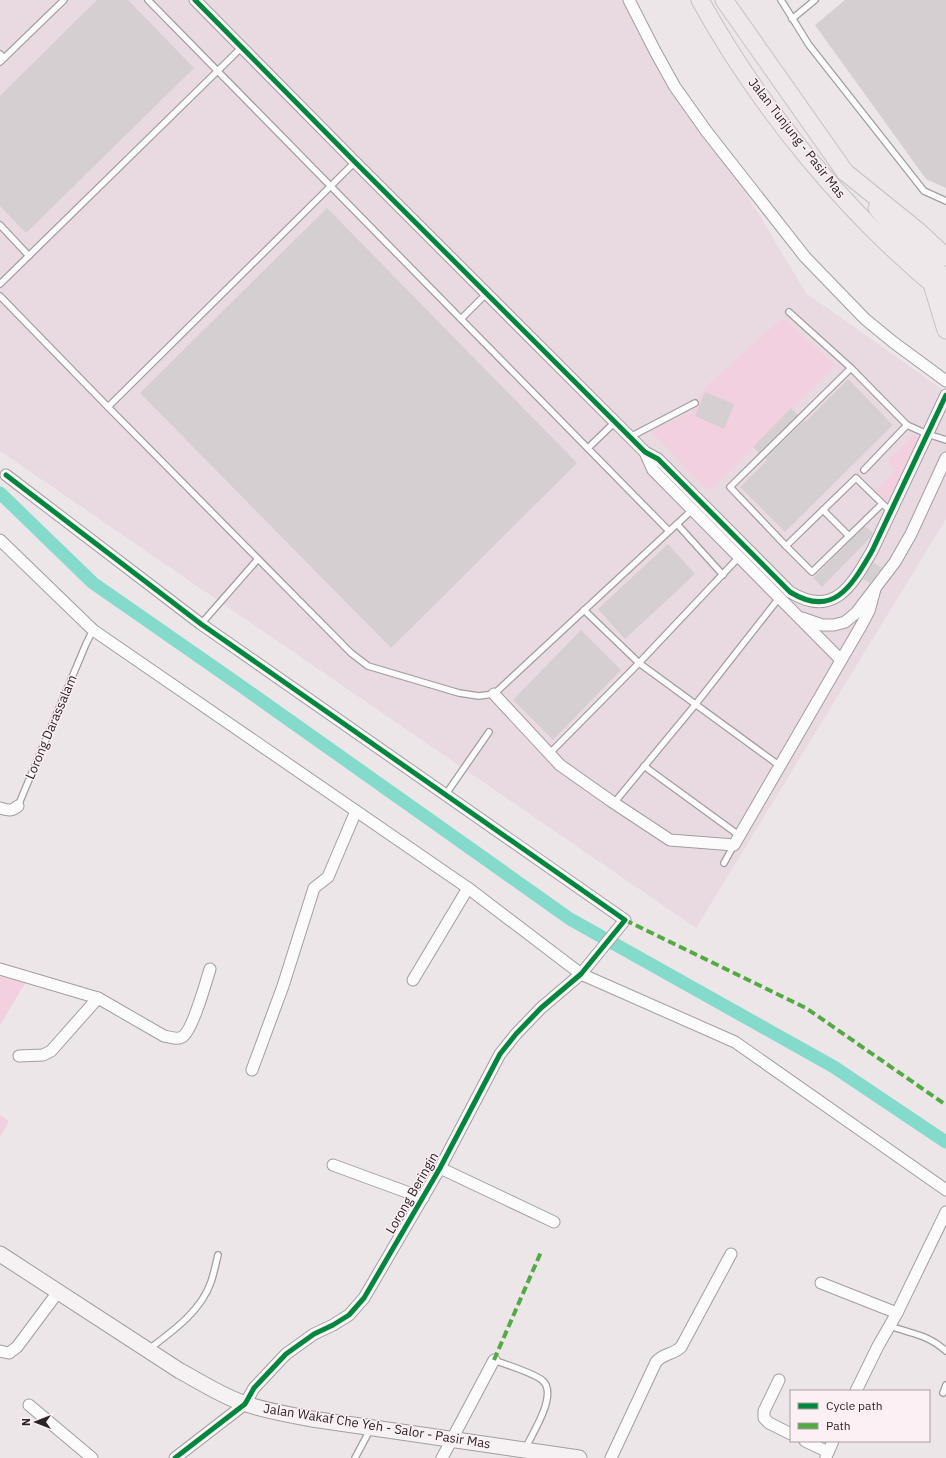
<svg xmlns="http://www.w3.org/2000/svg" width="946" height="1458" font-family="'IBM Plex Sans',sans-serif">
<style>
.built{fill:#e9dae1}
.green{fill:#f2d0df}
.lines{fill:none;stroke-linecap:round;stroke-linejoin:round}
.canal{stroke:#84dacb;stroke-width:13}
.building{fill:#d5cfd1}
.lane-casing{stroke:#a29d9f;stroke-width:8}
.street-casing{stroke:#a29d9f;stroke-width:13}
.secondary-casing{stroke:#a29d9f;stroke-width:17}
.primary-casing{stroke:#c6c2c3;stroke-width:19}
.lane{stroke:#fcfbfc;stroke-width:5.5}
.street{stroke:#fcfbfc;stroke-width:11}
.secondary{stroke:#f6f1f3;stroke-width:15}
.primary{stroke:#efe8eb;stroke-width:17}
.quiet{stroke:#53aa44;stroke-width:4;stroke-dasharray:8 4;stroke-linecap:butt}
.cycleway-casing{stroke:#fdf0f5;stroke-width:8}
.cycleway{stroke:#00873e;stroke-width:5}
.labels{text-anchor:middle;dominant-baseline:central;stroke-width:3;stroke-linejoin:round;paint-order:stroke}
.street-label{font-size:13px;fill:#292426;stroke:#fdf0f5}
</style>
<rect width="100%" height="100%" fill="#ede6e9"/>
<polygon class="built" points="0,0 630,0 806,293 946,392 946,519 696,928 0,451"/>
<g class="green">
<polygon points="783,318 835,365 709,491 650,430 693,412 703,389"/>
<polygon points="914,434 923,438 891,504 876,491 896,469 887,461"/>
<polygon points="0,974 26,982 0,1025"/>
<polygon points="0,1115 9,1121 0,1137"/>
</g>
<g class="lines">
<polyline class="canal" points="0,493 93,583 241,686 570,919 834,1067 946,1142"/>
</g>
<g class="building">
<polygon points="97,0 128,0 194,68 26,233 0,206 0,96"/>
<polygon points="845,0 946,0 946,188 926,179 815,25"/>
<polygon points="327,208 577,463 391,648 140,393"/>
<polygon points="848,379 893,425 785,532 740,487 767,460 765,459 804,421 805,422"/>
<polygon points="705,392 734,404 724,429 695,416"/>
<polygon points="791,408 798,415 759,453 753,447"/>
<polygon points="865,526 873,533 871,537 822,587 813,578"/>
<polygon points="668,544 695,574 625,639 598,609"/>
<polygon points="873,562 882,568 870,583 863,579"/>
<polygon points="581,630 621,670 553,740 513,700"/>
</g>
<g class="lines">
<defs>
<g id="lane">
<polyline points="148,0 669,531"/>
<polyline points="781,0 809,45 924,191 946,201"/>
<polyline points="792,19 815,0"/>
<polyline points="0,54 4,58"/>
<polyline points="0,62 64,0"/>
<polyline points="0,225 29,256"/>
<polyline points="0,284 242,47"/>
<polyline points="0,296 108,407 351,653 368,666 459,693 479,696 494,694 692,510"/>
<polyline points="789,312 851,368 907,425"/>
<polyline points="461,319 486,294"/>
<polyline points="851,368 730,487 786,546 856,478 890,511"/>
<polyline points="108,407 355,162"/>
<polyline points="630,437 695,403"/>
<polyline points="588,448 615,422"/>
<polyline points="864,470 907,425 927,434 946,440"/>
<polyline points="823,510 849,536"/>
<polyline points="677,524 723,575"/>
<polyline points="786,546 812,572 882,504"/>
<polyline points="584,610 639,663 780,766"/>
<polyline points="201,624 258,559"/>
<polyline points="550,753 639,663 739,557"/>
<polyline points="644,766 740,836"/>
<polyline points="446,794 489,732"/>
<polyline points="614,803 695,705 779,598"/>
<polyline points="18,806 86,644 93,630"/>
<polyline points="724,863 734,845"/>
<path d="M890 1326C912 1334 927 1334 946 1351"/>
<path d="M149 1349C173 1331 201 1311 211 1282 214 1273 216 1263 218 1255"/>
<path d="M494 1360C506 1365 535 1373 543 1381 558 1395 532 1434 525 1449"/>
<polyline points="943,1393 946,1385"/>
<polyline points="355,1458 371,1428"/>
</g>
<g id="street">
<path d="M195 0 355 162 645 452 658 459 790 592C834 619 852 585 872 551L946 395"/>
<polyline points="629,0 655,51 675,87 707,132 805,257 865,319 893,342 946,381"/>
<polyline points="645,452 653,470 841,660"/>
<polyline points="6,475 201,624 625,920 581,974 541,1008 516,1034 500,1054 440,1168 364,1298 349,1315 333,1325 314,1334 286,1354 254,1388 245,1404 175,1458"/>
<polyline points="0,540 93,630 468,888 581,974 735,1042 946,1190"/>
<polyline points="802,618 822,625 834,625 845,622 856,613 895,562 911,534 946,458"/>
<polyline points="494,694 560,765 611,801 670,840 734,845 861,626 869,611 875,589"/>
<path d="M0 808C7 810 11 812 18 806"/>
<path d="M0 969 98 998 164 1036C170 1037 177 1040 182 1037 192 1032 206 982 210 969"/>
<polyline points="413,980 468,888"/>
<polyline points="19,1056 43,1055 51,1051 98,998"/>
<polyline points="252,1070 283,986 314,888 328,877 356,811"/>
<polyline points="333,1165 423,1198"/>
<polyline points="440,1168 554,1222"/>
<polyline points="821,1283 897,1313 878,1346 856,1391"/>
<polyline points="897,1313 946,1212"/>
<polyline points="0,1351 9,1353 17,1347 58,1292"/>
<polyline points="779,1380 764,1411 764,1418 769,1423 791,1434"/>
<polyline points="29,1405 92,1458"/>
<polyline points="805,1441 828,1452"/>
<polyline points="826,1457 833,1441"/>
<polyline points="442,1458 494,1360"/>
<path d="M611 1458 656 1362C663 1353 673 1355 681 1347L731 1254"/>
</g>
<path id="secondary" d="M0 1254 180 1371C201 1382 223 1397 246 1404 267 1411 290 1415 312 1419L579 1458"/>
<g id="primary">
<path d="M700 0C760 109 849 217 946 295"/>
<polyline points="724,0 845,172 918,231 946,257"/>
<polyline points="877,208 909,244 946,279"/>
<polyline points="932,284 946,330"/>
</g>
</defs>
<use href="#lane" class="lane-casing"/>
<use href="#street" class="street-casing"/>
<use href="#secondary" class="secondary-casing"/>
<use href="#primary" class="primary-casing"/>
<use href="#lane" class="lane"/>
<use href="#street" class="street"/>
<use href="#secondary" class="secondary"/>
<use href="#primary" class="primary"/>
<g class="quiet">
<polyline points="625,920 806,1008 946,1105"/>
<polyline points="494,1360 541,1252"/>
</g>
<defs>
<g id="cycleway">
<path d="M195 0 355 162 645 452 658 459 790 592C834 619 852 585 872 551L946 395"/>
<polyline points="6,475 201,624 625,920 581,974 541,1008 516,1034 500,1054 440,1168 364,1298 349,1315 333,1325 314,1334 286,1354 254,1388 245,1404 175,1458"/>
</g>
</defs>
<use href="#cycleway" class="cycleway-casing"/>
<use href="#cycleway" class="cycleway"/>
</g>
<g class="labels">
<g class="street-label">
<text transform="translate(797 138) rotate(52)">Jalan Tunjung - Pasir Mas</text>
<text transform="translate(51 727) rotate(-67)">Lorong Darassalam</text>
<text transform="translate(412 1193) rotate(-60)">Lorong Beringin</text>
<text transform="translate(377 1426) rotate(9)">Jalan Wakaf Che Yeh - Salor - Pasir Mas</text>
</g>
</g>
<rect x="790" y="1390" width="140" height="52" fill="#fdf0f5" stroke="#a89ea2"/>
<rect x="798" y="1403" width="20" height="6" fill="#00873e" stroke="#a89ea2"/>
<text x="826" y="1410" font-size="12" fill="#292426">Cycle path</text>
<rect x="798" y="1423" width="20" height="6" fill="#53aa44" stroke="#a89ea2"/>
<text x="826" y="1430" font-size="12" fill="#292426">Path</text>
<g transform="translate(36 1422) rotate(270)" stroke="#fdf0f5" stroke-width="3" paint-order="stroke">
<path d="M0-3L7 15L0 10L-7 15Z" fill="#292426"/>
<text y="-6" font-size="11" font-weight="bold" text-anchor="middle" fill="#292426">N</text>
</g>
</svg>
